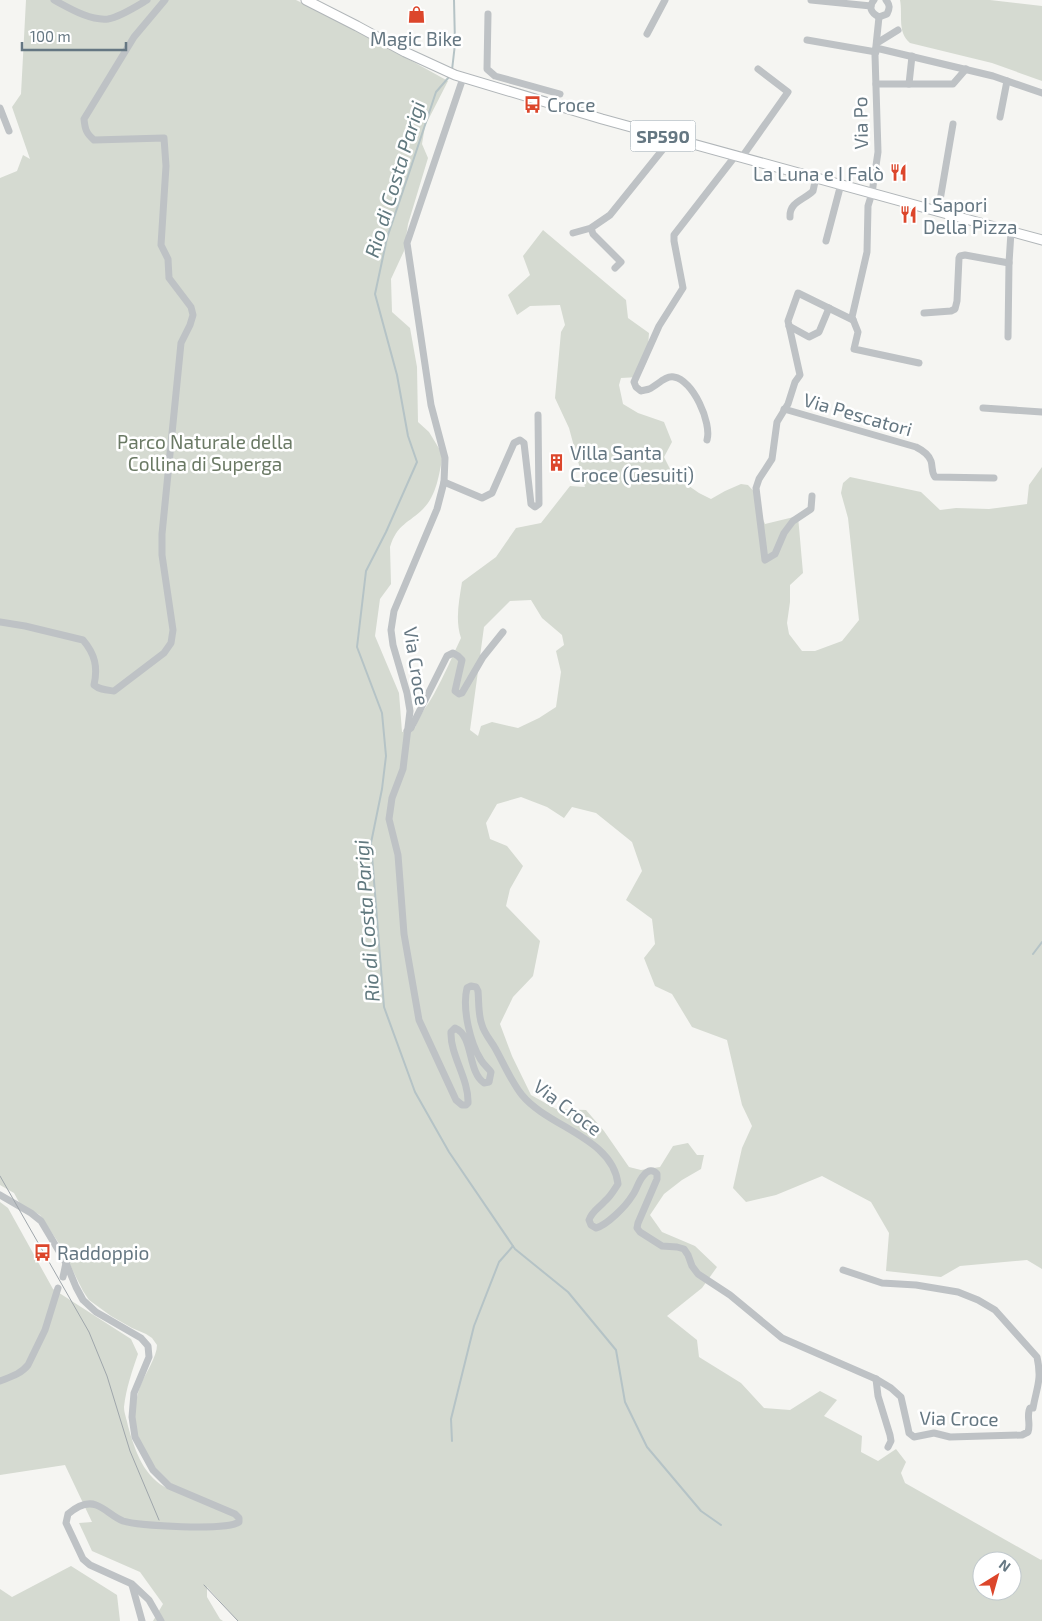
<svg xmlns="http://www.w3.org/2000/svg" width="1042" height="1621" font-family="'Exo 2',sans-serif">
<style>
.green{fill:#d5dad1;fill-rule:evenodd}
.lines{fill:none;stroke-linecap:round;stroke-linejoin:round}
.stream{stroke:#b5c3c6;stroke-width:2}
.major-casing{stroke:#b1b6b9;stroke-width:11}
.minor{stroke:#bec2c5;stroke-width:7}
.major{stroke:#fff;stroke-width:9}
.tram{stroke:#9fa6ab;stroke-width:1}
.labels{text-anchor:middle;dominant-baseline:central;stroke-width:5;stroke-linejoin:round;paint-order:stroke}
.shield{fill:#fff;stroke:#93a0a8;stroke-width:1}
.shield-label{font-size:18px;font-weight:bold;fill:#657782}
.poi-label{font-size:19px;fill:#657782;stroke:#fff;text-anchor:start}
.street-label{font-size:19px;fill:#657782;stroke:#fff}
.park-label{font-size:19px;fill:#6a7964;stroke:#fff}
.water-label{font-size:20px;font-style:italic;fill:#61797f;stroke:#fff}
</style>
<rect width="100%" height="100%" fill="#f5f5f2"/>
<g class="green">
<path d="M26 0H296L345 24 448 81 425 126 422 144 428 158 408 224 404 251 391 279 392 312 410 328 417 367 418 422 429 432 443 455C439 474 437 495 423 509 409 523 397 524 390 547L391 584 380 599 375 636 399 693 402 732 415 728C420 713 427 707 434 694 444 676 452 657 461 638 455 620 459 601 462 582L496 557 516 528 541 523 570 486 585 487 569 428 555 398 561 332 565 325 560 305 530 306 517 315 508 295 530 275 523 256 543 230 626 300 628 318 649 333 647 361 639 377 621 378 619 385 623 404 638 413 664 422 672 442 664 457 673 475 699 493 711 499 725 491 741 484 748 485 759 497 762 517 765 524 798 516 803 573 790 585V602L787 623 789 634 802 651H815L842 641 859 620 848 518 841 493 843 483 850 477 921 492 940 510 956 508 989 509 1027 504 1029 485 1042 467V1269L1027 1260 960 1266 941 1277 886 1271 889 1233 871 1202 822 1176 776 1195 746 1202 733 1188 742 1148 752 1126 742 1105 727 1040 692 1027 672 994 655 986 644 958 655 944 652 919 626 900 642 871 632 842 596 813 572 807 564 818 547 807 521 797 497 804 486 823 490 839 507 846 523 866 510 889 506 906 540 941 533 976 513 997 500 1024 512 1056 531 1095 556 1109 586 1110 604 1131 629 1167 641 1170 660 1167 673 1146 688 1143 697 1155H704L701 1169 682 1180 664 1194 650 1215 662 1232 695 1246 717 1267 702 1288 667 1316 697 1340 699 1357 741 1383 764 1408 790 1410 820 1391 837 1400 824 1416 862 1436 861 1452 878 1461 896 1449 906 1462 901 1473 905 1483 1041 1560 1042 1559V1621H238L207 1587V1597L220 1619 223 1621H153L163 1604 140 1572 92 1551 79 1523 92 1522 65 1465 0 1475V1202L8 1208 53 1289 131 1339 138 1354C132 1371 126 1389 124 1407 124 1413 127 1420 128 1426 135 1451 144 1478 169 1489 160 1475 144 1452 138 1436 132 1421 135 1399 141 1384 146 1373 157 1356 157 1345L152 1338 146 1334 132 1328 111 1316 89 1300 83 1291 60 1245 40 1215 20 1204 14 1193 0 1185V178L17 171 23 155 30 159 12 107 21 94ZM531 600 542 618 562 635 564 645 556 651 561 672 556 707 539 718 518 728 492 722 481 726 478 736 470 730 484 627 510 601ZM982 1561H1012V1591H982Z"/>
<path d="M900 0H990L1042 6V81L992 63 910 43C897 32 903 15 900 0Z"/>
<polygon points="71,1566 117,1595 120,1621 0,1621 0,1589 12,1597"/>
</g>
<g class="lines">
<g class="stream">
<polyline points="452,70 455,44 454,0"/>
<polyline points="449,77 436,92 408,176 387,238 375,294 397,375 408,436 417,462 386,532 366,571 357,647 382,713 386,756 382,789 371,843 384,1007 415,1092 449,1152 515,1249 568,1292 616,1350 625,1402 647,1447 701,1511 721,1525"/>
<polyline points="1033,954 1042,942"/>
<polyline points="452,1441 451,1419 474,1326 499,1262 513,1246"/>
</g>
<defs>
<polyline id="major" points="306,0 357,26 405,52 455,75 602,119 1042,240"/>
</defs>
<use href="#major" class="major-casing"/>
<g class="minor">
<path d="M54 0C69 8 90 21 108 19 120 17 137 6 147 0"/>
<polyline points="811,0 871,6"/>
<path d="M874 0C868 7 871 13 879 17L887 14C890 8 890 5 886 0"/>
<polyline points="488,14 487,69 495,76 560,94"/>
<polyline points="879,17 875,55 878,152 872,193 868,206 867,252 852,317 858,332 854,349 919,363"/>
<polyline points="647,34 665,0"/>
<polyline points="807,40 876,52"/>
<polyline points="877,43 898,30"/>
<polyline points="876,48 993,76 1042,93"/>
<path d="M463 78 407 243 431 405 445 458 444 482 437 509 394 611 391 630 393 645 407 693 410 711 403 769 392 798 389 819 398 855 404 934 419 1020 456 1100 462 1105H466L468 1103C469 1079 450 1055 451 1032L455 1028C474 1036 467 1071 484 1083L489 1082 491 1072C488 1068 484 1065 481 1060 470 1043 462 1008 467 988L471 986 476 987 478 991C479 1001 478 1015 482 1025 484 1033 491 1041 495 1048 503 1062 512 1083 522 1095 548 1127 613 1138 618 1184 614 1190 611 1196 605 1201 599 1208 592 1211 589 1220L591 1225 596 1228C607 1225 626 1206 632 1196 637 1190 638 1181 644 1175 648 1170 653 1169 657 1174V1179L638 1223 637 1228 640 1232 662 1246 677 1247 684 1249 688 1255 692 1266 698 1274 730 1295 782 1338 876 1379 891 1388 901 1397 908 1428 909 1433 914 1437 934 1433 950 1437 1022 1435 1028 1432C1031 1424 1026 1415 1030 1408H1033C1037 1386 1042 1380 1037 1357L995 1310 978 1300 958 1292 916 1285 882 1283 843 1270"/>
<polyline points="876,84 953,84 966,69"/>
<polyline points="909,84 912,56"/>
<polyline points="0,108 9,131"/>
<polyline points="1000,117 1007,81"/>
<polyline points="742,157 788,92 758,69"/>
<polyline points="938,212 953,124"/>
<path d="M790 217C789 202 804 200 813 191L816 177"/>
<polyline points="591,228 593,234 621,262 615,268"/>
<polyline points="573,233 591,228 610,215 672,138"/>
<polyline points="826,241 841,184"/>
<polyline points="924,313 951,311 955,309 957,301 959,258 960,256 965,255 1009,263"/>
<polyline points="789,326 809,337 819,332 829,308"/>
<polyline points="1008,337 1009,263 1011,232"/>
<polyline points="983,408 1042,412"/>
<path d="M784 409 916 447C922 450 929 455 931 461 933 467 931 472 935 477L994 478"/>
<path d="M707 440C712 423 693 380 674 377 665 375 657 386 649 389 647 390 644 390 641 391L636 387 634 382 659 326 683 288 674 241V235L736 155"/>
<polyline points="444,482 482,498 492,493 514,443 520,440 524,443 531,504 535,507 539,504 538,415"/>
<polyline points="812,496 811,509 793,521 784,533 775,554 765,560 756,488 759,479 772,459 777,422 788,404 795,382 800,375 788,321 798,293 853,320"/>
<path d="M0 622 25 626 83 640C95 654 98 667 94 685 100 690 106 690 114 691L164 653 171 643 173 630 162 555V534L181 343 190 325 193 315 191 307 169 278 168 259 161 245 166 166 164 138 94 140C86 133 85 129 84 119L134 37 165 0"/>
<polyline points="407,731 411,728 447,656 453,653 458,656 462,660 455,691 459,694 462,693 483,657 503,632"/>
<path d="M0 1195 31 1213 41 1221 66 1263 76 1287 83 1300 96 1312 141 1338 148 1346 149 1357 134 1393 132 1417 135 1437 153 1470 169 1486 235 1514 239 1518V1522C226 1531 138 1526 123 1521 113 1517 105 1508 96 1505 85 1501 75 1508 68 1514L66 1523 83 1559 90 1565 132 1584 149 1600 161 1621"/>
<polyline points="63,1277 66,1263"/>
<polyline points="876,1379 878,1396 890,1435 891,1441 888,1447"/>
<path d="M0 1381C10 1377 21 1374 28 1365L45 1330 58 1288"/>
<polyline points="132,1585 142,1621"/>
</g>
<use href="#major" class="major"/>
<g class="tram">
<polyline points="0,1176 89,1332 107,1376 130,1451 159,1520"/>
<polyline points="204,1585 238,1621"/>
</g>
</g>
<defs>
<symbol id="shop-bare" viewBox="-9 -9 18 18"><path d="M-5-2.5h2.3a2.7 3.5 0 0 1 5.4 0H5L5.5 6h-11ZM-1.5-2.5h3a1.5 2.3 0 0 0-3 0Z" fill="#dc462b" stroke="#fff" stroke-width="2.5" paint-order="stroke"/></symbol>
<symbol id="bus-bare" viewBox="-9 -9 18 18"><path d="M-5-6H5V4H4V6H2V4H-2V6H-4V4H-5ZM-3.5-4V0h7V-4ZM-3.5 1.2v1.5H-2V1.2ZM2 1.2v1.5H3.5V1.2Z" fill="#dc462b" stroke="#fff" stroke-width="2.5" paint-order="stroke"/></symbol>
<symbol id="restaurant-bare" viewBox="-9 -9 18 18"><path d="M-5-6h1v4h1v-4h1v4h1v-4h1v5L-1.5 .5V6h-2V.5L-5-1ZM5-6V6H3V1.5H1.5Q1.5-4 5-6Z" fill="#dc462b" stroke="#fff" stroke-width="2.5" paint-order="stroke"/></symbol>
<symbol id="building-bare" viewBox="-9 -9 18 18"><path d="M-4-6H4V6H1V3H-1V6H-4ZM-2.5-4.3h1.7v1.8h-1.7ZM.8-4.3h1.7v1.8H.8ZM-2.5-1h1.7V.8h-1.7ZM.8-1h1.7V.8H.8Z" fill="#dc462b" stroke="#fff" stroke-width="2.5" paint-order="stroke"/></symbol>
</defs>
<g fill-rule="evenodd">
<use href="#shop-bare" x="404" y="2" width="25" height="25"/>
<use href="#bus-bare" x="520" y="92" width="25" height="25"/>
<use href="#restaurant-bare" x="886" y="160" width="25" height="25"/>
<use href="#restaurant-bare" x="896" y="202" width="25" height="25"/>
<use href="#building-bare" x="544" y="450" width="25" height="25"/>
<use href="#bus-bare" x="30" y="1240" width="25" height="25"/>
</g>
<g class="labels">
<rect class="shield" x="630.5" y="120.5" width="65" height="31" rx="4"/>
<g class="shield-label">
<text x="663" y="136">SP590</text>
</g>
<g class="poi-label">
<text x="416" y="38" text-anchor="middle">Magic Bike</text>
<text x="547" y="104">Croce</text>
<text x="884" y="173" text-anchor="end">La Luna e I Falò</text>
<text x="923" y="204">I Sapori<tspan x="923" dy="22">Della Pizza</tspan></text>
<text x="570" y="452">Villa Santa<tspan x="570" dy="22">Croce (Gesuiti)</tspan></text>
<text x="57" y="1252">Raddoppio</text>
</g>
<g class="street-label">
<text transform="translate(860 123) rotate(-91)">Via Po</text>
<text transform="translate(858 414) rotate(16)">Via Pescatori</text>
<text transform="translate(417 666) rotate(81)">Via Croce</text>
<text transform="translate(568 1107) rotate(37)">Via Croce</text>
<text transform="translate(959 1418) rotate(1)">Via Croce</text>
</g>
<g class="park-label">
<text x="205" y="441">Parco Naturale della<tspan x="205" dy="22">Collina di Superga</tspan></text>
</g>
<g class="water-label">
<text transform="translate(394 179) rotate(-73)">Rio di Costa Parigi</text>
<text transform="translate(366 921) rotate(-94)">Rio di Costa Parigi</text>
</g>
</g>
<g transform="translate(997 1576) rotate(37)"><circle r="24" fill="#ffffff" stroke="#c1c9cd"/>
<path d="M0-4L9 19L0 12L-9 19Z" fill="#dc462b"/>
<text y="-8" font-size="14" font-weight="bold" text-anchor="middle" fill="#657782">N</text>
</g>
<path d="M22 42v8h104v-8" fill="none" stroke="#657782" stroke-width="2.5"/>
<text x="30" y="42" font-size="15" fill="#657782" stroke="#ffffff" stroke-width="4" paint-order="stroke">100 m</text>
</svg>
